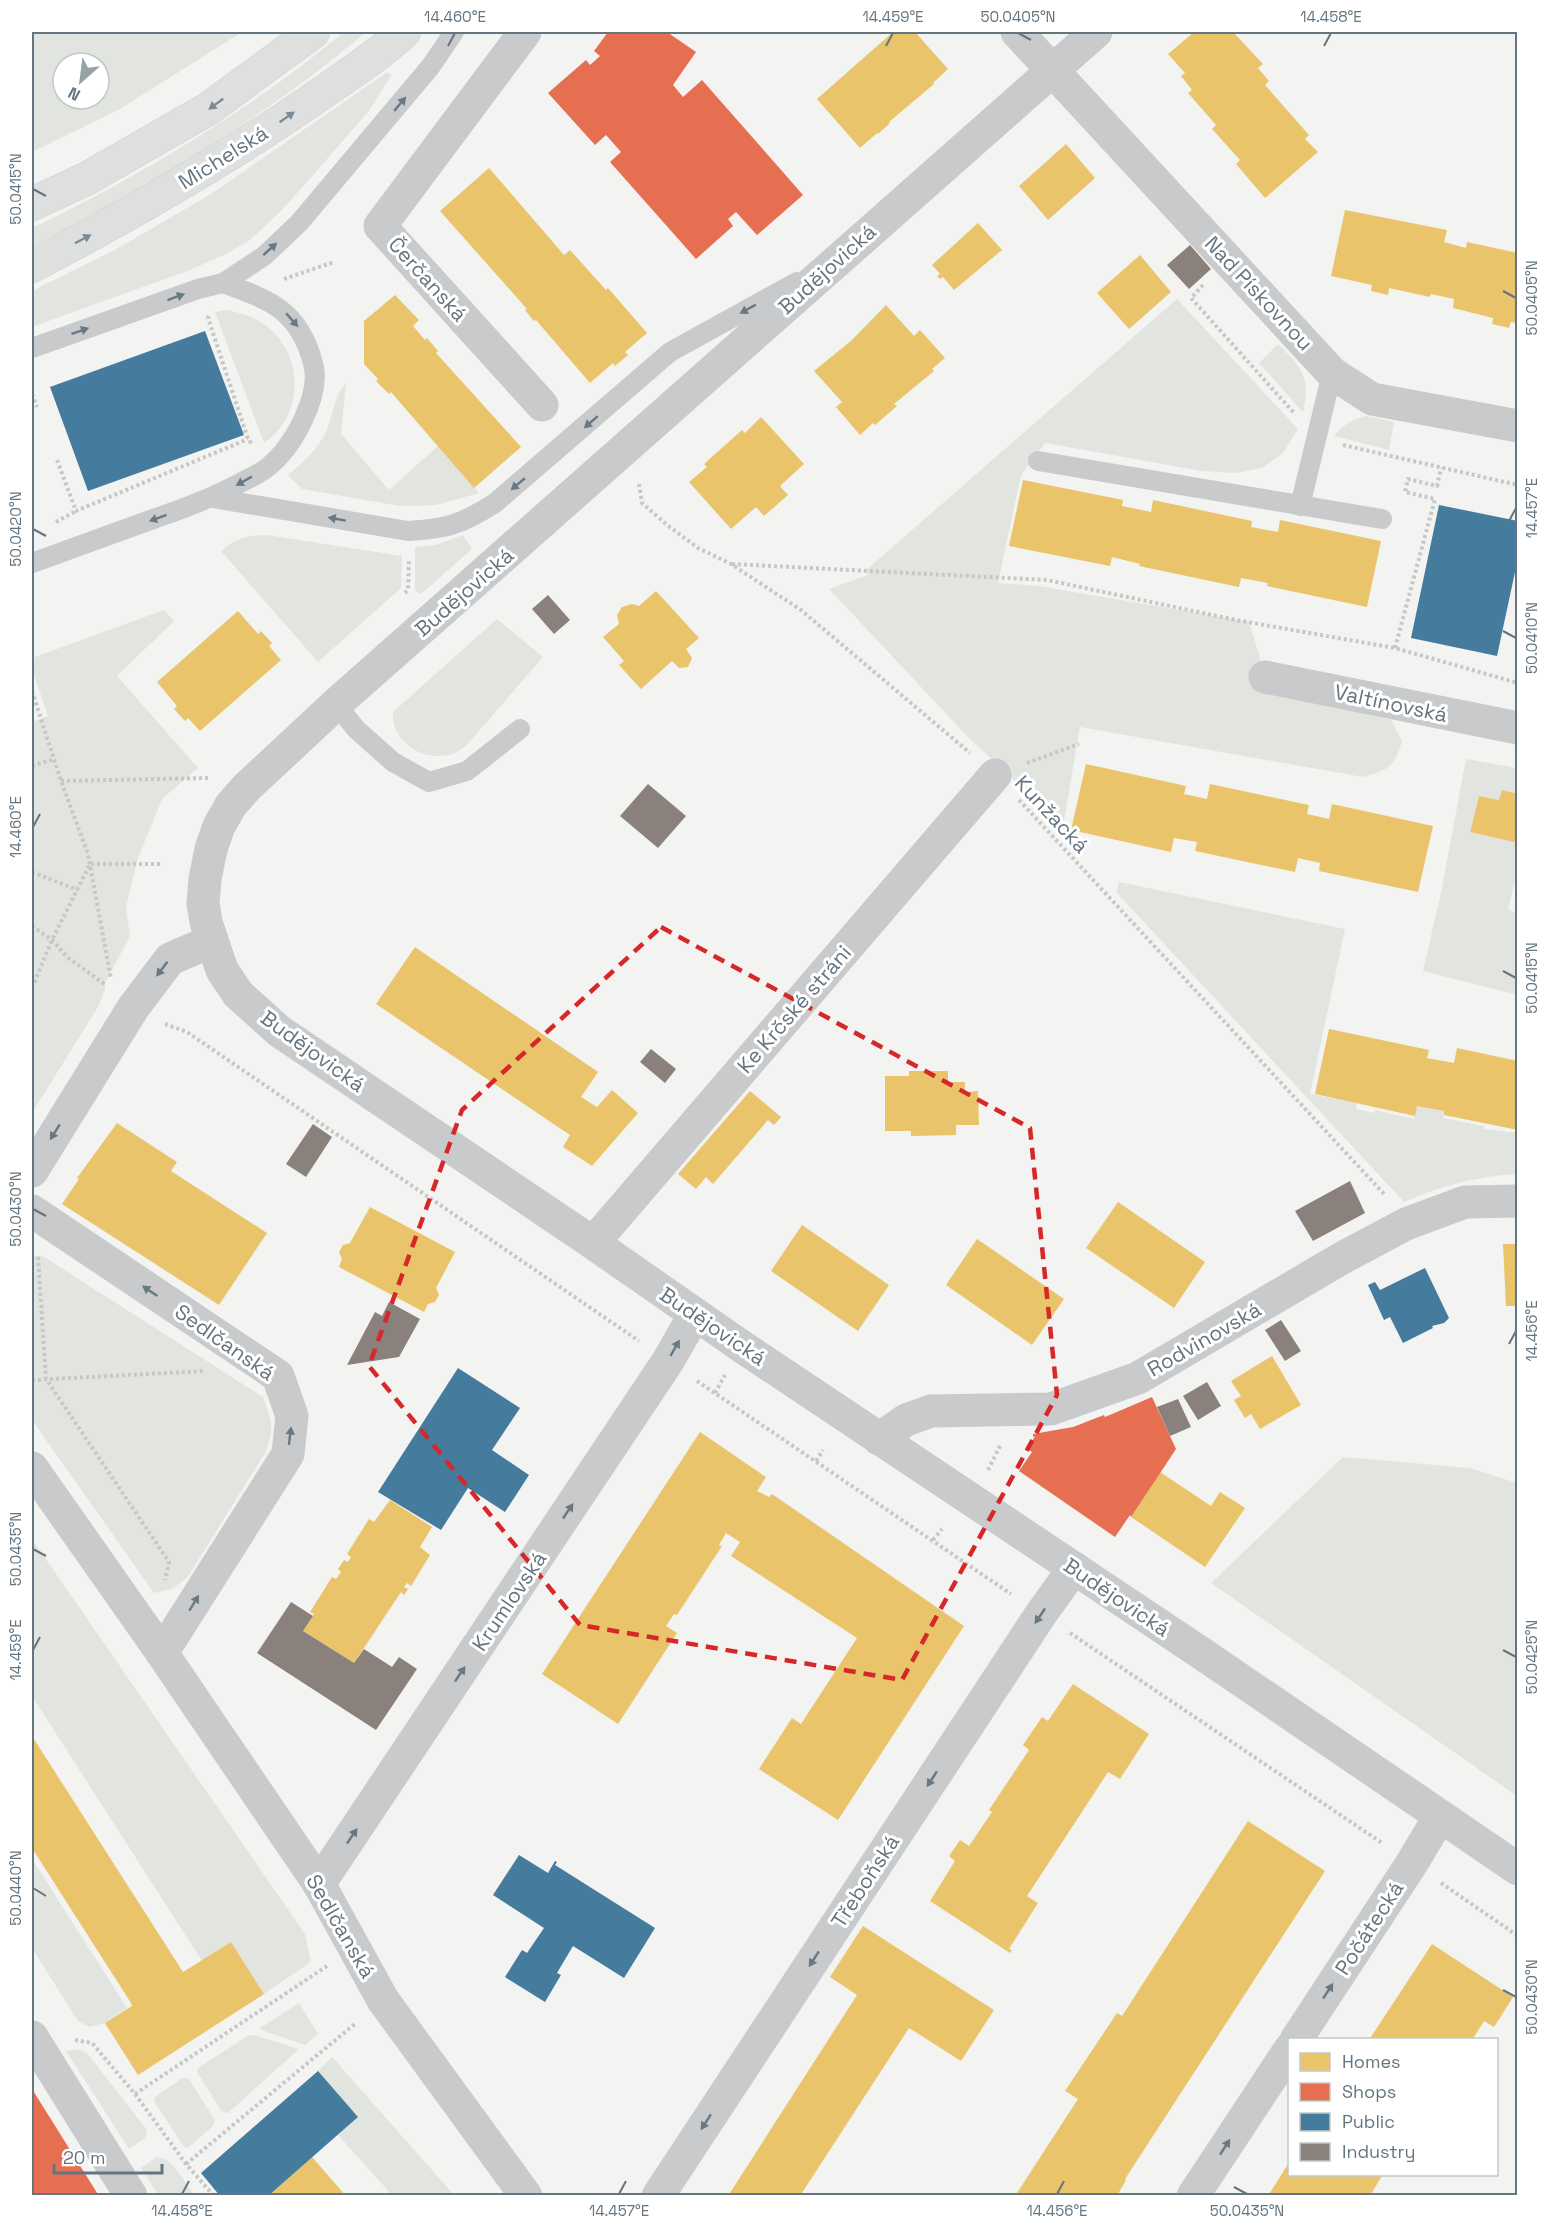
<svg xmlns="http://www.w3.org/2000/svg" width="1549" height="2227" font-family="'Space Grotesk',sans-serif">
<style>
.green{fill:#e2e5df;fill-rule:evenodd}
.homes{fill:#e9c46a}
.shops{fill:#e76f51}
.public{fill:#457b9d}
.industry{fill:#8a817c}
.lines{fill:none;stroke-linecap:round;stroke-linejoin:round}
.secondary-casing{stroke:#cfd0d1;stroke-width:34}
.path{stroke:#c6c7c7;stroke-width:4;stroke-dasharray:3 3;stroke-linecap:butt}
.service{stroke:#c8cacb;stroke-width:20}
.minor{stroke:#c8cacb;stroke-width:33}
.tertiary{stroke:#c8cacb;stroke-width:33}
.secondary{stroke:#dedfdf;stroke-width:33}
.oneway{fill:#7c8a93}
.oneway2{fill:#697984}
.marked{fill:none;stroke:#d62828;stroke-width:4.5;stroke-dasharray:12 8;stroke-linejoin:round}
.ticks{fill:none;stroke:#647580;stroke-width:2}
.labels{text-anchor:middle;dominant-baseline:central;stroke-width:6;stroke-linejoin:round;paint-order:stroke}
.street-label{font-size:21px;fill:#647580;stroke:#fff}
.neatline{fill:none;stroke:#647580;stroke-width:2}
.ticks-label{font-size:15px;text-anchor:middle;fill:#647580}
</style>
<rect width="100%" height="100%" fill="#f3f3f1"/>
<g class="green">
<path d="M32 32H242L120 109 32 152ZM63 63H99V99H63Z"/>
<path d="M344 32H366C265 118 150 186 32 246V228C142 175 250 110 344 32Z"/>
<polygon points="386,73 390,73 391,76 368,112 308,181 279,213 250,240 228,253 190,270 32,327 32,291 113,251 211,194"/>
<path d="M1177 299 1298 429 1283 453 1262 468 1235 473 1202 471 1045 443 1021 475 998 583 1039 586 1249 622 1270 691 1391 720 1402 741C1395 767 1388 770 1363 777L1080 727 1062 833 1012 778 969 738 829 589 868 575 865 571Z"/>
<path d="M227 310C242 313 257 318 269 328 305 359 303 416 264 443L215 312Z"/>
<path d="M1278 344C1302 368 1311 377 1303 412L1259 363Z"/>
<path d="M346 383 341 434 389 490 438 446 479 493 436 505 400 506 302 489 288 475C303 463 317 450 326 432 334 413 332 401 346 383Z"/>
<path d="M1366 416 1394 422 1389 450 1334 436C1343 425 1351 420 1366 416Z"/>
<path d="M267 535 402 556 401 588 318 662 221 551C237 537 246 536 267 535Z"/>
<polygon points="463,535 472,549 421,594 415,590 415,547 436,545"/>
<polygon points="164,610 174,621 117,676 198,768 162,799 138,858 126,907 130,936 105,983 105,989 98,1007 32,1113 32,722 48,716 32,669 32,658"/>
<path d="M497 619 543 657 466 746C461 749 455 754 449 755 422 761 391 742 393 712Z"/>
<polygon points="1466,759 1517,768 1517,794 1502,790 1499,800 1479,796 1470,832 1517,843 1517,872 1508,909 1517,913 1517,995 1423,971 1442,888"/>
<path d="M1119 882 1345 929 1310 1094 1357 1103 1356 1109 1374 1113 1375 1110 1414 1119 1417 1106 1444 1111 1443 1118 1484 1126V1129L1517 1133V1174C1478 1176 1440 1186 1404 1202L1116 892Z"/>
<path d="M41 1255 263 1397C272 1422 275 1428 265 1453L187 1578 172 1589 154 1593 32 1420V1257Z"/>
<polygon points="1343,1457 1470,1468 1517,1483 1517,1796 1211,1583"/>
<polygon points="32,1539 305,1934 311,1962 264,1994 231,1942 202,1961 32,1696"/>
<polygon points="32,1859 127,2008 105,2023 89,2027 78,2021 32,1948"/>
<polygon points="299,2003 318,2034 305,2045 261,2030 260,2028"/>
<polygon points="249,2035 254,2035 299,2049 228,2113 222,2112 197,2072 198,2068"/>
<polygon points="78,2049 87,2053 147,2130 145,2138 129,2149 66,2051"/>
<polygon points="332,2057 454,2195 392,2195 338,2135 358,2117 318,2071"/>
<polygon points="182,2078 188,2078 215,2120 214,2125 188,2148 184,2147 154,2101 155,2097"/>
<path d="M157 2157C172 2157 186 2184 194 2195H158L141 2168Z"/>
</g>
<g class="homes">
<polygon points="893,32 915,32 948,69 933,83 934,84 889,122 890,123 878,134 877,133 860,148 817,99"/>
<polygon points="1194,32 1233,32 1263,64 1258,68 1269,81 1265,85 1309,135 1305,139 1318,152 1265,198 1236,164 1240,160 1212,129 1216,125 1188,93 1192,90 1181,76 1185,73 1168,54"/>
<polygon points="1066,144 1095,178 1048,220 1019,186"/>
<polygon points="489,168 564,255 570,250 606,290 608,288 647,333 625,352 628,355 615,366 613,363 590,383 536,320 534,321 525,310 527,309 440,211"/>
<polygon points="1345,210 1447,230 1444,242 1466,248 1467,242 1518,253 1518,323 1511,322 1509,328 1492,324 1493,318 1453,308 1454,299 1431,294 1430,297 1389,288 1388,295 1371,291 1372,285 1331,276"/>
<polygon points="978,223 1002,250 954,290 943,277 940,279 937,276 940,274 932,265"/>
<polygon points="1140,255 1171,292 1129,329 1097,293"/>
<polygon points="395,295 419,320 413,326 425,340 427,338 438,351 436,353 521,447 474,488 391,392 389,394 376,381 378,379 364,364 364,321"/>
<polygon points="886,305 914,336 920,330 945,358 932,369 934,371 894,404 897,406 875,425 873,423 860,435 836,407 842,402 814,371 852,340"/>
<polygon points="761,417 804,464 780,486 788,495 764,516 756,507 731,529 689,482 707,467 704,464 742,430 745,433"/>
<polygon points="1023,480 1123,500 1122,506 1151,512 1153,500 1252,521 1251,527 1278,532 1280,520 1381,541 1367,607 1267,586 1268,583 1241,578 1239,587 1139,566 1140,564 1112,557 1110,566 1009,546"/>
<polygon points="656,591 699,638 686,649 692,658 688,667 679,668 672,661 641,689 619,665 624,661 603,637 619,624 617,615 622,607 632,604 639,606"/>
<polygon points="238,611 258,634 261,631 272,643 269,646 281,660 200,731 188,718 185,721 174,709 177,706 157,682"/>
<polygon points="1086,764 1186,786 1184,794 1207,799 1210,784 1309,805 1307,814 1329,819 1332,804 1433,826 1418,892 1319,871 1320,863 1298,858 1295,872 1195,851 1197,842 1174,838 1171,852 1071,830"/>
<polygon points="1502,790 1518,794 1518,843 1470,832 1479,796 1499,800"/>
<polygon points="415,947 598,1072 581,1097 597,1107 612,1090 638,1113 592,1166 563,1147 570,1135 561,1129 376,1004"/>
<polygon points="1329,1029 1429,1050 1427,1058 1454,1063 1457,1048 1518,1061 1518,1130 1444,1115 1444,1111 1417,1106 1415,1116 1315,1094"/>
<polygon points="909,1071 948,1071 948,1082 965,1082 965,1092 978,1091 979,1125 956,1125 956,1135 911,1136 911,1131 885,1131 885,1076 909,1076"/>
<polygon points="750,1091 781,1117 774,1125 768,1120 713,1184 706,1177 696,1189 678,1174"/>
<polygon points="117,1123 177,1162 171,1171 267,1233 219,1305 62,1204 79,1179 77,1178"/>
<polygon points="1118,1202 1205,1262 1174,1308 1086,1248"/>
<polygon points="370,1207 455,1252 436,1288 439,1295 435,1302 428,1304 424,1312 339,1267 342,1259 339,1252 343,1245 350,1243"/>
<polygon points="802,1225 889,1285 858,1331 771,1271"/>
<polygon points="977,1239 1064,1299 1032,1345 946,1285"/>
<polygon points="1503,1244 1518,1244 1518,1306 1506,1306"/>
<polygon points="1272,1356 1301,1405 1260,1429 1251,1414 1245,1418 1234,1400 1241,1396 1231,1381"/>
<polygon points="700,1432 766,1477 757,1491 769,1497 772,1494 964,1626 838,1820 759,1769 792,1718 801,1724 857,1638 731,1556 740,1542 726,1533 719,1545 722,1546 677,1615 674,1614 666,1626 677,1633 618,1724 542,1674"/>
<polygon points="1160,1472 1211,1506 1220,1492 1245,1508 1205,1567 1131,1517"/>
<polygon points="390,1500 432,1527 420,1547 430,1555 411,1586 407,1583 404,1587 408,1589 404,1595 401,1592 354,1663 303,1631 314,1614 310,1612 332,1577 336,1579 341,1572 338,1569 344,1560 348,1562 351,1557 347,1554 369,1519 374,1522"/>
<polygon points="1073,1684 1149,1734 1120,1779 1108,1772 1027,1896 1038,1903 1009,1949 1012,1950 1010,1953 930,1901 955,1861 949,1856 960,1840 969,1846 992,1812 989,1810 1029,1750 1023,1745 1042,1717 1048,1721"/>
<polygon points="32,1736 183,1972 231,1942 264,1994 138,2075 105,2023 132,2006 131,2003 32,1848"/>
<polygon points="1248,1821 1325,1871 1125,2179 1126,2180 1118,2194 1015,2196 1078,2099 1065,2091 1117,2013 1122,2016"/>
<polygon points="863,1926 994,2010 961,2061 909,2028 800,2196 728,2196 857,1995 830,1977"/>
<polygon points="1432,1944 1513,1997 1494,2027 1484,2021 1472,2040 1369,2040"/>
<polygon points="312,2157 346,2196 268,2196"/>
<polygon points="1290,2161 1290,2174 1383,2174 1370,2196 1268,2196"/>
</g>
<g class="shops">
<polygon points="608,32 667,32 696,52 673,85 683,97 702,80 803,195 757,235 736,212 728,219 733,226 696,259 610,162 621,152 606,135 595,145 548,93 586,60 590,65 600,56 594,51"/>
<polygon points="1152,1397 1176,1449 1131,1517 1130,1515 1115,1537 1019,1471 1032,1452 1026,1448 1027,1445 1029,1447 1035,1436 1033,1437 1033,1434 1073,1427 1104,1415 1105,1417"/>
<polygon points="32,2089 99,2196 32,2196"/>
</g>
<g class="public">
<polygon points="205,331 244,435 88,491 50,387"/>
<polygon points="1439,505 1518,521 1518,558 1497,656 1411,638"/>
<polygon points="1425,1268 1449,1318 1444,1323 1432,1326 1433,1328 1403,1343 1390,1317 1384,1320 1368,1285 1375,1282 1380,1290"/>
<polygon points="458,1368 520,1408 492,1450 529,1475 505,1512 468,1488 441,1530 378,1492"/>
<polygon points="519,1855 548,1873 555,1861 557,1862 555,1865 655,1928 624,1978 573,1946 557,1973 561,1975 545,2002 505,1977 522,1950 527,1953 544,1928 493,1895"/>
<polygon points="318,2071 358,2117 268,2196 220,2196 201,2173"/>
</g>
<g class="industry">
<polygon points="1190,245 1211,269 1189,289 1167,265"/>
<polygon points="548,595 570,620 554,634 532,609"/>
<polygon points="648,784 686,816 658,848 620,816"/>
<polygon points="651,1049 676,1069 665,1083 640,1062"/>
<polygon points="313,1124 332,1137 306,1177 286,1164"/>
<polygon points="1350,1181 1365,1213 1313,1241 1295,1211"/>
<polygon points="389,1302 420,1319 399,1357 347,1365 375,1312 382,1316"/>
<polygon points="1281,1320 1301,1351 1285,1361 1265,1330"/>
<polygon points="1207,1382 1221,1406 1198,1420 1183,1396"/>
<polygon points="1178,1399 1191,1427 1170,1436 1157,1407"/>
<polygon points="291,1602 313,1616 303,1631 354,1663 364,1649 392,1667 399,1657 417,1669 376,1730 257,1653"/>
</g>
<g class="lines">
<defs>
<g id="secondary">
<polyline points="32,204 86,179 208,109 313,32"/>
<path d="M32 266C127 216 220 163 309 102 342 79 375 58 404 32"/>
</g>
</defs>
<use href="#secondary" class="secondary-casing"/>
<g class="path">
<polyline points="284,279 334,262"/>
<polyline points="1203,285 1191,298 1294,413"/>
<polyline points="209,316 208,318 248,439 252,444"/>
<polyline points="32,394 37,407"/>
<polyline points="1343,445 1518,485"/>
<polyline points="57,460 76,511 248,439"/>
<polyline points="639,484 642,503 667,525 698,548 731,564 801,610 970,753"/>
<polyline points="56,522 76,511"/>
<polyline points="732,564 1047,580 1236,620 1395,648 1518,683"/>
<polyline points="405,593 408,590 409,560"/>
<polyline points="1395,648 1435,499 1405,492 1408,479 1437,486 1441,468"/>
<polyline points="32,691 61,781 88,854 111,979"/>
<polyline points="1027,763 1079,744"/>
<polyline points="32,766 54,759"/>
<polyline points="61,781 208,778"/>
<polyline points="1019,800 1385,1195"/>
<polyline points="32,872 78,890"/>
<polyline points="32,926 52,940 67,957 106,985"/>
<polyline points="32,988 52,940 90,864 162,864"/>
<polyline points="165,1024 187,1032 639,1341"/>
<polyline points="38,1257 46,1379 169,1562 165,1580"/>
<polyline points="32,1380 205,1371"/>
<polyline points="697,1381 1011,1594"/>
<polyline points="715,1393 725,1375"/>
<polyline points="816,1461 823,1450"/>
<polyline points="988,1470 1001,1444"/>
<polyline points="933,1540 942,1529"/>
<polyline points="1070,1633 1382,1843"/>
<polyline points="1441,1883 1518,1936"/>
<polyline points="75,2040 92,2043 135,2094 186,2164 214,2196"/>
<polyline points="135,2094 327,1966"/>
<polyline points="186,2164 356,2023"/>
</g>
<g class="service">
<polyline points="32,348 198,289 223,283 264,256 299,223 431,66 454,32"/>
<polyline points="1038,461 1382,519"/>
<path d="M213 498 408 531C447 529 462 524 495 503L670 352 797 282"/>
<polyline points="1300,506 1332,373"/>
<path d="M32 563C73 548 115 533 156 518 189 507 214 497 244 481 252 477 261 473 268 467 293 447 322 395 313 363 299 310 270 300 223 283"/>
<polyline points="336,704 356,729 393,762 429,782 467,771 520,729"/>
</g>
<g class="minor">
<polyline points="525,32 380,226 542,405"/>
<polyline points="1017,32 1332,373 1372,399 1518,426"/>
<polyline points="1265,677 1518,728"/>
<polyline points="32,1171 133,1008 170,959 212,941"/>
<polyline points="32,1211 278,1376 292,1416 288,1454 162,1653"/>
<polyline points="593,1243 995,775"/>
<polyline points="879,1439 906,1420 931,1411 1051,1409 1138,1378 1342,1258 1406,1224 1465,1202 1518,1201"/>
<polyline points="32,1468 162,1653 319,1884 383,2000 526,2196"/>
<polyline points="319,1884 668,1361 695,1314"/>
<polyline points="32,2037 131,2196"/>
<polyline points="1296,2040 1412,1863 1440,1816"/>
<polyline points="658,2196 1041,1614 1074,1568"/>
<polyline points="1193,2196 1290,2049"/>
</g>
<polyline class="tertiary" points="1096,32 336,704 247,787 231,805 219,826 211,849 205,879 203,903 206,922 222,970 238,994 279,1031 593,1243 741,1346 1204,1655 1518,1869"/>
<use href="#secondary" class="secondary"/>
</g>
<defs><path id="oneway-solid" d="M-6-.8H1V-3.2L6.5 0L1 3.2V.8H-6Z" transform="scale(1.5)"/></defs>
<g class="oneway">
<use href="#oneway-solid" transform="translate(216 104) rotate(144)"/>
<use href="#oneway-solid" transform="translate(287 117) rotate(-35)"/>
<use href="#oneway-solid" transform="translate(83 239) rotate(-28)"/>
</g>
<g class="oneway2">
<use href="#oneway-solid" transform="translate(400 104) rotate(-50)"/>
<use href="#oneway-solid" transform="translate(270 249) rotate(-42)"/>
<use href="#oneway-solid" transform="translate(176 297) rotate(-20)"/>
<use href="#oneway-solid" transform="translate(748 309) rotate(151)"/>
<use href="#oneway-solid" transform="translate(292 320) rotate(49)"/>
<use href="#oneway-solid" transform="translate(80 331) rotate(-19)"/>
<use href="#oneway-solid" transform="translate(591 422) rotate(139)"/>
<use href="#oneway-solid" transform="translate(244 481) rotate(151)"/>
<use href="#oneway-solid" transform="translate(518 484) rotate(140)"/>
<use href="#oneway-solid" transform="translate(158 518) rotate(160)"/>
<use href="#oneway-solid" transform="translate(337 519) rotate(-170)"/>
<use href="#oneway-solid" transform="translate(162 969) rotate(127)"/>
<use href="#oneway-solid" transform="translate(55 1132) rotate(122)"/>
<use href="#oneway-solid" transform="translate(150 1291) rotate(-146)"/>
<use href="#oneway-solid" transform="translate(675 1348) rotate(-60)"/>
<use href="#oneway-solid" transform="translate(290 1436) rotate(-83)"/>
<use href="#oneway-solid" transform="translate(568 1511) rotate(-56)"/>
<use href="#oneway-solid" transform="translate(194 1603) rotate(-59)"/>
<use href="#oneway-solid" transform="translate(1040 1616) rotate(124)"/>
<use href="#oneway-solid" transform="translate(460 1674) rotate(-56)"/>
<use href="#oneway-solid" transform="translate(932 1779) rotate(123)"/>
<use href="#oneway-solid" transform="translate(352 1836) rotate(-56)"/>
<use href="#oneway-solid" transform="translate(814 1959) rotate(123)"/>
<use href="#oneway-solid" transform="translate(1328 1991) rotate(-57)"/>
<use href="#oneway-solid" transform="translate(706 2122) rotate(123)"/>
<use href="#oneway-solid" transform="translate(1225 2147) rotate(-57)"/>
</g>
<path class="marked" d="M661 927 1030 1128 1057 1395 902 1680 580 1625 369 1366 462 1110Z"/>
<path class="ticks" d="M1018 33 1031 40M448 46 455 33M886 46 893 33M1324 46 1331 33M33 189 46 196M1503 291 1516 298M1509 521 1516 508M33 529 46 536M1503 631 1516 638M33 827 40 814M1503 971 1516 978M33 1209 46 1216M1509 1344 1516 1331M33 1549 46 1556M33 1650 40 1637M1503 1650 1516 1657M33 1888 46 1896M1503 1990 1516 1997M1234 2187 1247 2194M182 2194 189 2181M619 2194 626 2181M1057 2194 1064 2181"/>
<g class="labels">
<g class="street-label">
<text transform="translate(223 157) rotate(-32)">Michelská</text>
<text transform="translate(827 269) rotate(-42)">Budějovická</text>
<text transform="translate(428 279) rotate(48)">Čerčanská</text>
<text transform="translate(1259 293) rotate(47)">Nad Pískovnou</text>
<text transform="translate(464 592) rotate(-41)">Budějovická</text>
<text transform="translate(1391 703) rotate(12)">Valtínovská</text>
<text transform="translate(1052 814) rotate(47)">Kunžacká</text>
<text transform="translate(794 1009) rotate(-49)">Ke Krčské stráni</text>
<text transform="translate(313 1051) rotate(36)">Budějovická</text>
<text transform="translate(713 1326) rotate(34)">Budějovická</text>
<text transform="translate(1204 1339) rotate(-30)">Rodvinovská</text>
<text transform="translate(225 1342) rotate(35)">Sedlčanská</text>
<text transform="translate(1117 1597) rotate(34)">Budějovická</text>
<text transform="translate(509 1601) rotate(-56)">Krumlovská</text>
<text transform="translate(865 1881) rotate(-57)">Třeboňská</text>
<text transform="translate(341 1926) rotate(60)">Sedlčanská</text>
<text transform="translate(1369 1928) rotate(-57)">Počátecká</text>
</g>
</g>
<rect width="1549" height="2227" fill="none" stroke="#ffffff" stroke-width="66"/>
<rect x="1288" y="2038" width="210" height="138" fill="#ffffff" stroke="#c1c8cc" stroke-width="1.5"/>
<rect x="1300" y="2053" width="30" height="18" fill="#e9c46a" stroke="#c1c8cc" stroke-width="1.5"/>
<text x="1342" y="2068" font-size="18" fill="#647580">Homes</text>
<rect x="1300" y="2083" width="30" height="18" fill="#e76f51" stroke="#c1c8cc" stroke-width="1.5"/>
<text x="1342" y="2098" font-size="18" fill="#647580">Shops</text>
<rect x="1300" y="2113" width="30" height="18" fill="#457b9d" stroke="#c1c8cc" stroke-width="1.5"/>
<text x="1342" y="2128" font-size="18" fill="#647580">Public</text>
<rect x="1300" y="2143" width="30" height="18" fill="#8a817c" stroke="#c1c8cc" stroke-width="1.5"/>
<text x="1342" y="2158" font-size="18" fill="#647580">Industry</text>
<g transform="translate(81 81) rotate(208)"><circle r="28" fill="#ffffff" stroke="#c1c8cc" stroke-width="1.5"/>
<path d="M0-4.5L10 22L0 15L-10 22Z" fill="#96a1a8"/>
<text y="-9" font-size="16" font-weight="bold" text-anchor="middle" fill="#647580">N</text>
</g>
<path d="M54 2164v9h108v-9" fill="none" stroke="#647580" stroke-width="3"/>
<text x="63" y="2164" font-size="18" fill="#647580" stroke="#ffffff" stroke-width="4.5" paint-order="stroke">20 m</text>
<rect x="33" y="33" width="1483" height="2161" class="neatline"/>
<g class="ticks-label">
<text x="455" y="22">14.460°E</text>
<text x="893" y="22">14.459°E</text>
<text x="1018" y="22">50.0405°N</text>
<text x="1331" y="22">14.458°E</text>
<text transform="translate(16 189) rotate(-90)" y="5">50.0415°N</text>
<text transform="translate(1532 298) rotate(-90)" y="5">50.0405°N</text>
<text transform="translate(1532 508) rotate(-90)" y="5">14.457°E</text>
<text transform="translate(16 529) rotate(-90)" y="5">50.0420°N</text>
<text transform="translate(1532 638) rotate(-90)" y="5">50.0410°N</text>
<text transform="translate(16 827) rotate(-90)" y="5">14.460°E</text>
<text transform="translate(1532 978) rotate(-90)" y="5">50.0415°N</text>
<text transform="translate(16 1209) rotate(-90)" y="5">50.0430°N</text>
<text transform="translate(1532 1331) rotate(-90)" y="5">14.456°E</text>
<text transform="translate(16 1549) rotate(-90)" y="5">50.0435°N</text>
<text transform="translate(16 1650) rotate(-90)" y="5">14.459°E</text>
<text transform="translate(1532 1657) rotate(-90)" y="5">50.0425°N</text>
<text transform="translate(16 1888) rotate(-90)" y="5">50.0440°N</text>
<text transform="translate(1532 1997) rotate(-90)" y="5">50.0430°N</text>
<text x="182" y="2216">14.458°E</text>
<text x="619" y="2216">14.457°E</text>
<text x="1057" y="2216">14.456°E</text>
<text x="1247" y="2216">50.0435°N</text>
</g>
</svg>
